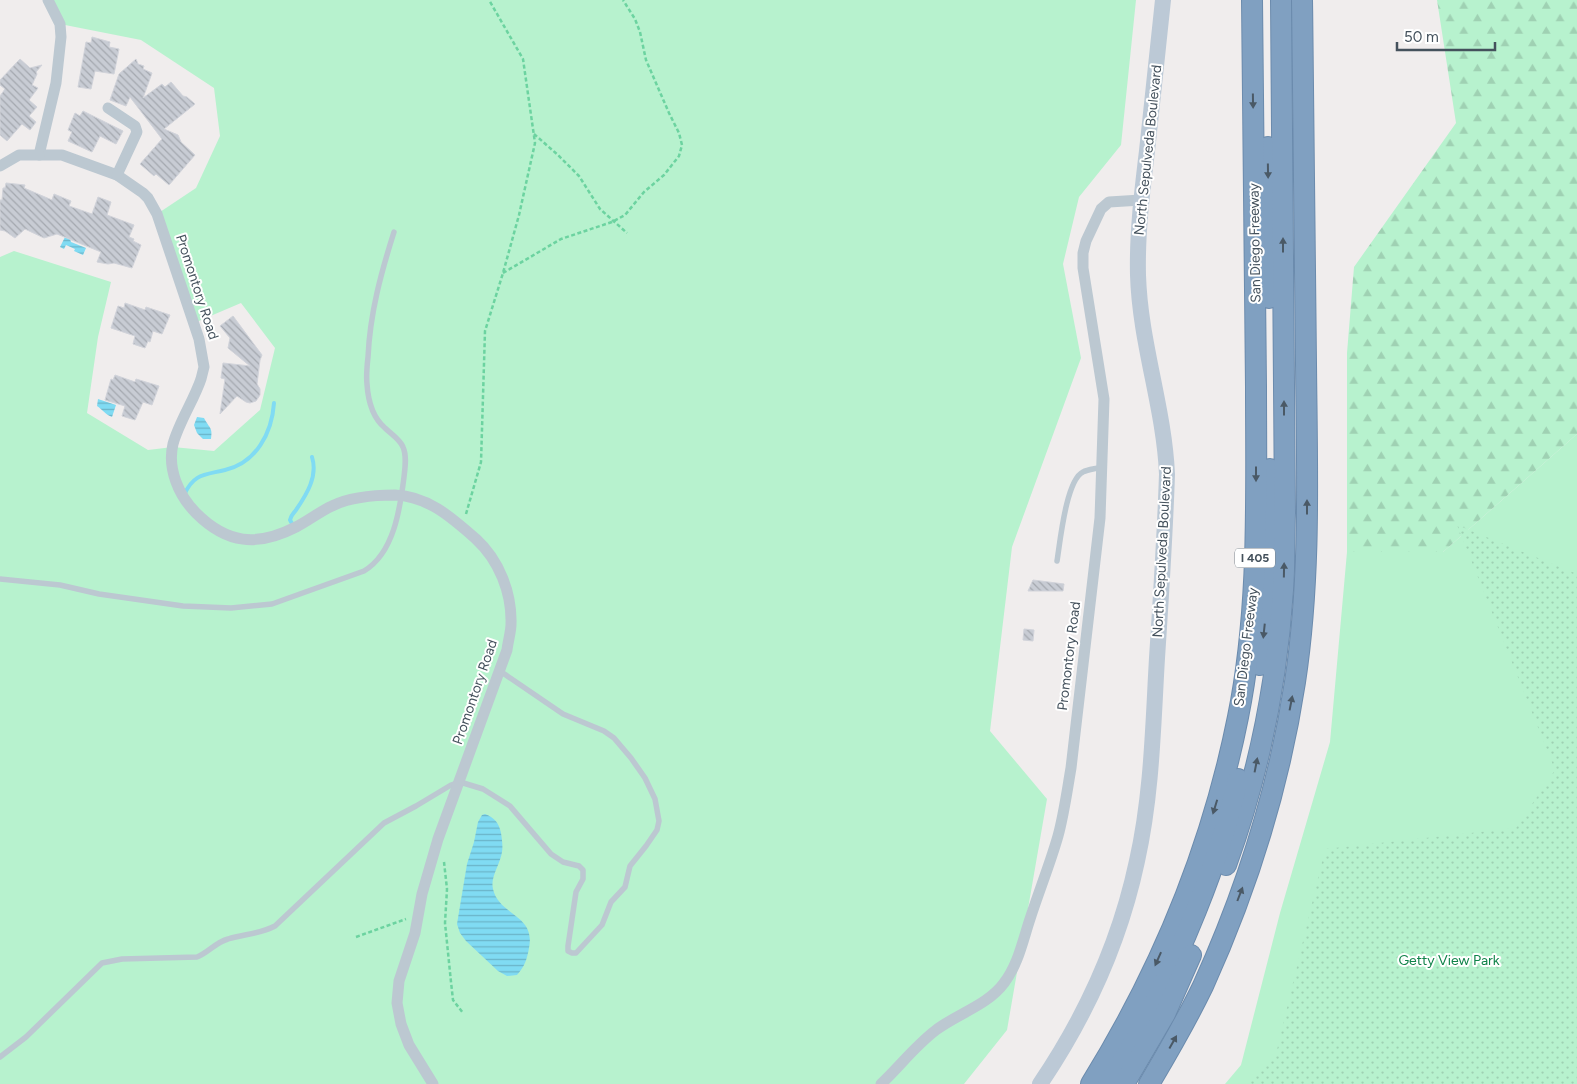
<svg xmlns="http://www.w3.org/2000/svg" width="1577" height="1084" font-family="Figtree,sans-serif">
<style>
.grass{fill:#b7f2ce}
.forest{fill:url(#forest-firs)}
.park{fill:url(#park-dots)}
.water{fill:url(#water-rules)}
.lines{fill:none;stroke-linecap:round;stroke-linejoin:round}
.stream{stroke:#80dbf3;stroke-width:4}
.building{fill:url(#building-back-hatch);stroke:#d1d3da}
.highway-casing{stroke:#6b8bad;stroke-width:22}
.path{stroke:#6cd3a0;stroke-width:2.5;stroke-dasharray:4 2.5;stroke-linecap:butt}
.lane{stroke:#bcc8d1;stroke-width:5.5}
.street{stroke:#bcc8d1;stroke-width:11}
.secondary{stroke:#bcc9d6;stroke-width:16}
.highway{stroke:#80a0c1;stroke-width:20}
.oneway{fill:#4a5966}
.labels{text-anchor:middle;dominant-baseline:central;stroke-width:4;stroke-linejoin:round;paint-order:stroke}
.shield{fill:#fff;stroke:#7c858d;stroke-width:1}
.shield-label{font-size:12px;font-weight:bold;fill:#44515c}
.street-label{font-size:14px;fill:#44515c;stroke:#fff}
.park-label{font-size:14px;fill:#0f8349;stroke:#fff}
</style>
<defs>
<pattern id="forest-firs" width="22" height="20" patternUnits="userSpaceOnUse" patternTransform="scale(1.25)"><rect width="22" height="20" fill="#b7f2ce"/><path d="M5 1l3.5 6h-7zM16 11l3.5 6h-7z" fill="#9fd1b3"/></pattern>
<pattern id="park-dots" width="8" height="8" patternUnits="userSpaceOnUse" patternTransform="scale(1.25)"><rect width="8" height="8" fill="#b7f2ce"/><path d="M2 2h.1M6 6h.1" fill="none" stroke="#9fd1b3" stroke-width="1.8" stroke-linecap="round"/></pattern>
<pattern id="water-rules" width="6" height="5" patternUnits="userSpaceOnUse" patternTransform="scale(1.25)"><rect width="6" height="5" fill="#80dbf3"/><path d="M0 2.5h6" fill="none" stroke="#6ab4c8"/></pattern>
<pattern id="building-back-hatch" width="6" height="6" patternUnits="userSpaceOnUse" patternTransform="scale(1.25)"><rect width="6" height="6" fill="#c8ccd4"/><path d="M-1 5l2 2M0 0l6 6M5-1l2 2" fill="none" stroke="#a4a8af"/></pattern>
</defs>
<rect width="100%" height="100%" fill="#f0eded"/>
<g class="grass">
<polygon points="48,0 1136,0 1121,145 1079,197 1063,264 1081,358 1012,547 990,731 1047,799 1007,1030 964,1084 0,1084 0,257 14,251 111,282 98,337 87,413 148,450 173,447 214,451 260,410 275,348 241,303 194,323 157,214 196,188 220,136 214,88 141,40 60,24"/>
<polygon points="1577,434 1577,1084 1225,1084 1241,1065 1280,913 1330,742 1347,552 1443,552"/>
</g>
<polygon class="forest" points="1437,0 1577,0 1577,434 1443,552 1347,552 1347,353 1354,267 1456,123"/>
<polygon class="park" points="1457,525 1577,574 1577,1084 1247,1084 1276,1054 1325,849 1516,828 1555,770"/>
<g class="water">
<polygon points="65,237 70,239 71,242 86,248 83,255 74,251 75,249 66,245 64,249 60,247"/>
<path d="M98 399 116 405 112 417C106 415 103 410 97 406Z"/>
<path d="M197 417 204 418C209 428 213 427 211 439H203L197 433 194 425Z"/>
<path d="M485 814C495 818 499 823 501 833 502 840 503 846 502 852 500 865 490 877 493 889 499 916 536 914 529 948 527 959 525 966 517 975L507 976 498 971 466 941 460 933 457 924 467 864 474 842 478 822 482 815Z"/>
</g>
<g class="lines">
<g class="stream">
<path d="M184 495C194 473 205 475 225 470 256 463 272 433 274 403"/>
<path d="M294 527 290 520C291 515 293 514 296 510 307 494 318 476 312 457"/>
</g>
</g>
<g class="building">
<polygon points="92,37 110,42 109,47 119,49 114,74 95,71 91,89 78,87 86,42 91,43"/>
<polygon points="20,59 30,68 42,65 36,72 37,74 32,85 38,88 29,100 37,107 29,116 36,122 30,130 22,124 7,141 0,135 0,96 5,89 0,85 0,80"/>
<polygon points="136,59 138,64 144,66 143,69 152,73 143,98 162,84 165,87 171,82 183,96 187,97 195,104 164,129 178,135 181,142 195,155 169,185 156,174 154,176 140,164 162,139 130,97 126,106 110,100 119,74"/>
<polygon points="83,111 123,131 116,144 100,136 92,152 68,141 72,132 68,130 75,113 80,116"/>
<polygon points="6,183 25,185 24,188 52,200 54,194 71,201 69,206 92,214 98,197 111,202 107,215 134,225 129,237 134,239 133,241 141,245 132,268 114,263 108,264 97,262 101,252 57,234 44,238 25,229 15,238 5,231 0,230 0,200 2,200 3,188 5,188"/>
<polygon points="125,303 145,310 146,307 170,315 162,334 153,331 150,342 148,341 145,348 133,344 135,336 111,328 118,306 124,308"/>
<polygon points="233,316 262,355 260,360 257,384 260,389 260,395 256,401 250,403 246,402 237,396 220,414 225,379 221,378 223,363 250,366 228,348 230,338 220,326"/>
<polygon points="115,375 135,382 136,379 159,386 152,405 143,402 135,420 122,416 125,406 105,400 111,379 113,380"/>
<polygon points="1033,580 1064,584 1063,591 1028,591"/>
<polygon points="1024,629 1034,630 1033,641 1023,640"/>
</g>
<g class="lines">
<defs>
<g id="highway">
<polyline points="1268,147 1269,298"/>
<path d="M1260 665C1269 600 1271 535 1270 469"/>
<path d="M1226 865C1258 777 1277 683 1283 590 1285 564 1284 539 1285 513L1281 0"/>
<path d="M1091 1084C1161 971 1212 847 1238 717 1260 608 1256 497 1256 387 1255 258 1254 129 1252 0"/>
<path d="M1108 1084C1117 1068 1129 1052 1138 1035 1179 958 1219 864 1238 779"/>
<polyline points="1124,1084 1165,1014 1191,955"/>
<path d="M1149 1084C1168 1052 1187 1019 1203 986 1247 889 1279 787 1295 682 1311 577 1307 470 1306 364 1304 242 1304 121 1302 0"/>
</g>
</defs>
<use href="#highway" class="highway-casing"/>
<g class="path">
<polyline points="534,134 558,155 579,176 600,209 627,233"/>
<polyline points="503,273 561,239 612,222 625,215 644,192 664,175 679,156 682,145 679,133 669,113 646,60 640,32 635,19 623,0"/>
<polyline points="466,514 481,462 485,331 503,273 519,215 535,143 523,59 489,0"/>
<polyline points="444,862 447,889 445,923 451,982 453,1000 463,1013"/>
<polyline points="356,937 406,919"/>
</g>
<g class="lane">
<path d="M1057 561C1060 543 1066 480 1083 472 1088 469 1096 469 1102 467"/>
<path d="M0 579 60 585 99 594 183 606 231 608 272 604 364 571C394 553 400 509 404 477 405 468 407 456 403 447 400 439 391 434 385 428 372 417 368 400 367 384 366 375 367 366 368 357 370 313 381 273 394 232"/>
<path d="M0 1057 26 1037 102 963 122 959 197 957C208 953 216 942 228 939 244 934 260 934 275 926L384 823 416 806 451 785 460 782 483 789 510 806 551 854 563 862 579 866 583 870V879L576 892 568 946V951L572 953H576L602 925 611 902 625 887 630 866 646 846 657 830 659 821 655 799 645 778 631 758 614 738 604 731 563 714 500 671"/>
</g>
<g class="street">
<path d="M48 0 60 24 61 37 56 83 39 155H62L117 175 143 193 148 198 157 214 199 339 204 367 201 379C194 400 179 422 173 444 167 469 179 496 196 513 227 544 257 547 296 527 308 521 319 512 332 506 350 497 374 495 395 495 428 496 452 518 476 539 499 560 512 593 511 624 511 632 508 641 507 650L438 839 422 894 415 933 399 981 397 1003 401 1024 409 1045 433 1084"/>
<polyline points="108,108 135,126 137,132 117,175"/>
<polyline points="0,166 19,155 39,155"/>
<path d="M881 1084C900 1066 915 1046 936 1030 957 1014 988 1005 1004 983 1018 965 1023 940 1030 919 1039 891 1050 864 1058 836 1064 814 1067 791 1071 768L1100 518 1104 399 1083 268V253L1086 241 1101 209 1109 202 1141 200"/>
</g>
<path class="secondary" d="M1040 1084C1086 1016 1120 941 1137 861 1152 794 1153 726 1157 658 1161 597 1165 535 1167 474 1164 407 1140 343 1138 275 1137 234 1142 192 1147 151 1152 100 1158 50 1163 0"/>
<use href="#highway" class="highway"/>
</g>
<defs><path id="oneway-solid" d="M-6-.8H1V-3.2L6.5 0L1 3.2V.8H-6Z" transform="scale(1.25)"/></defs>
<g class="oneway">
<use href="#oneway-solid" transform="translate(1253 101) rotate(89)"/>
<use href="#oneway-solid" transform="translate(1268 171) rotate(89)"/>
<use href="#oneway-solid" transform="translate(1283 245) rotate(-90)"/>
<use href="#oneway-solid" transform="translate(1284 408) rotate(-90)"/>
<use href="#oneway-solid" transform="translate(1256 474) rotate(90)"/>
<use href="#oneway-solid" transform="translate(1307 507) rotate(-90)"/>
<use href="#oneway-solid" transform="translate(1284 570) rotate(-89)"/>
<use href="#oneway-solid" transform="translate(1264 631) rotate(96)"/>
<use href="#oneway-solid" transform="translate(1291 703) rotate(-79)"/>
<use href="#oneway-solid" transform="translate(1256 765) rotate(-79)"/>
<use href="#oneway-solid" transform="translate(1215 807) rotate(107)"/>
<use href="#oneway-solid" transform="translate(1240 894) rotate(-69)"/>
<use href="#oneway-solid" transform="translate(1158 959) rotate(114)"/>
<use href="#oneway-solid" transform="translate(1173 1042) rotate(-61)"/>
</g>
<g class="labels">
<rect class="shield" x="1235" y="548.5" width="40" height="19" rx="4"/>
<g class="shield-label">
<text x="1255" y="558">I 405</text>
</g>
<g class="street-label">
<text transform="translate(1148 150) rotate(-84)">North Sepulveda Boulevard</text>
<text transform="translate(1255 243) rotate(-91)">San Diego Freeway</text>
<text transform="translate(197 287) rotate(72)">Promontory Road</text>
<text transform="translate(1162 552) rotate(-87)">North Sepulveda Boulevard</text>
<text transform="translate(1246 647) rotate(-83)">San Diego Freeway</text>
<text transform="translate(1069 656) rotate(-83)">Promontory Road</text>
<text transform="translate(475 692) rotate(-71)">Promontory Road</text>
</g>
<g class="park-label">
<text x="1449" y="960">Getty View Park</text>
</g>
</g>
<path d="M1397 42v8h98v-8" fill="none" stroke="#44515c" stroke-width="2.5"/>
<text x="1404" y="42" font-size="15" fill="#44515c" stroke="#ffffff" stroke-width="4" paint-order="stroke">50 m</text>
</svg>
